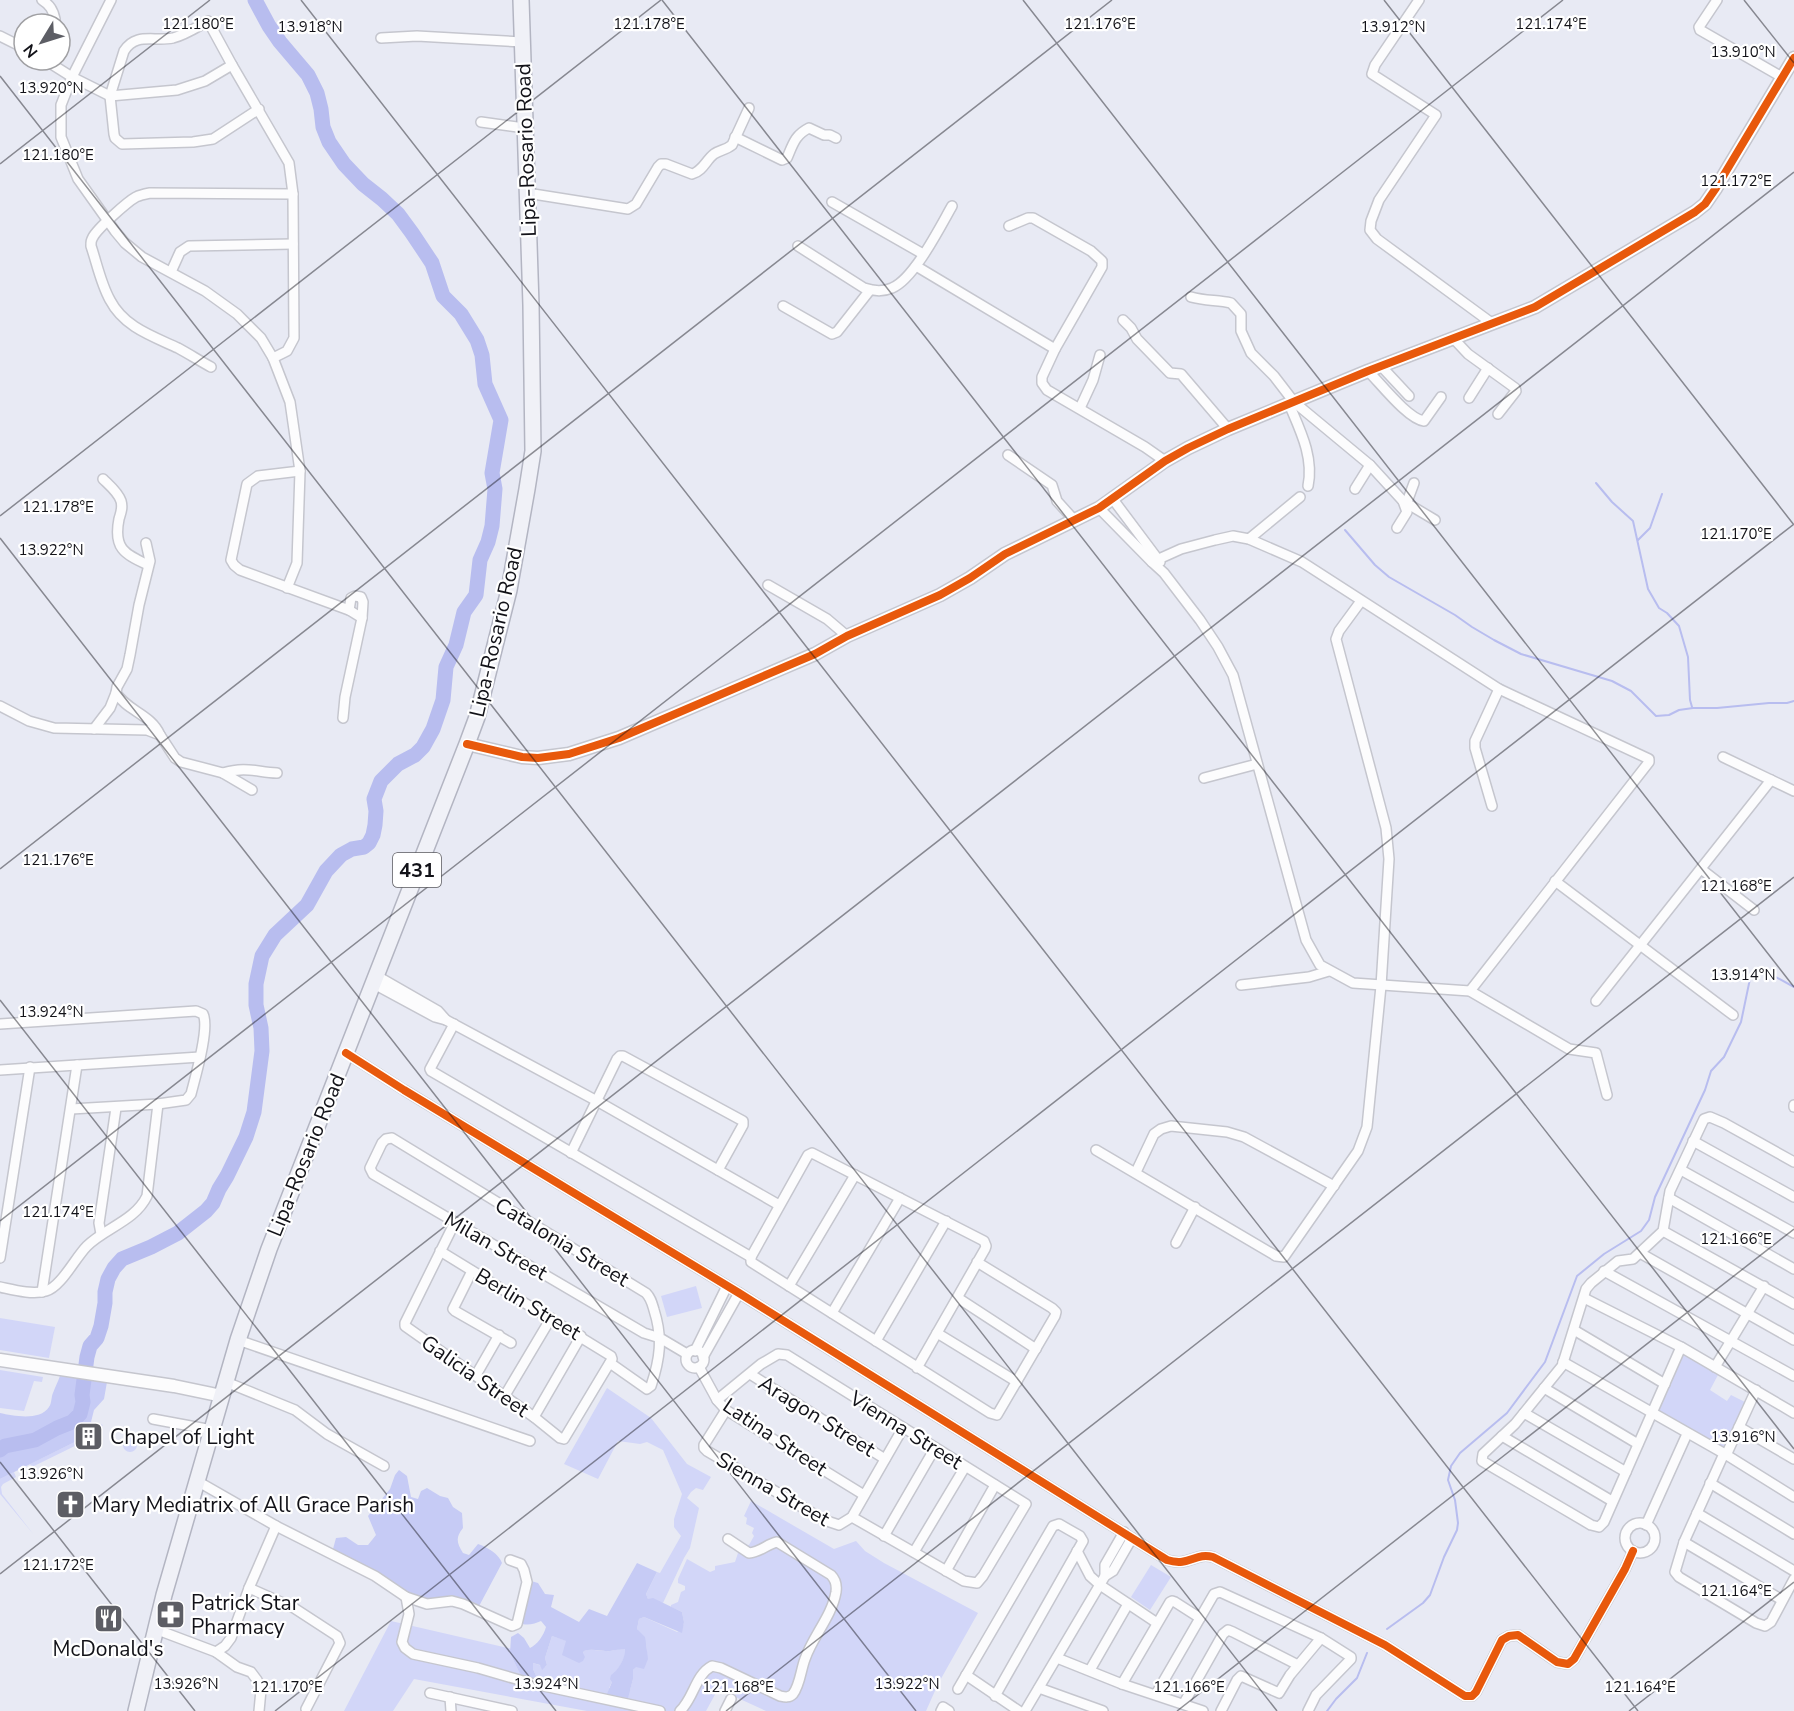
<svg xmlns="http://www.w3.org/2000/svg" width="1794" height="1711" font-family="'Nunito Sans',sans-serif">
<style>
.green{fill:#d2d6f8}
.forest{fill:#c6cbf5}
.lines{fill:none;stroke-linecap:round;stroke-linejoin:round}
.stream{stroke:#b8bdef;stroke-width:2}
.river{stroke:#b8bdef;stroke-width:15}
.minor-casing{stroke:#c5c6ce;stroke-width:12}
.tertiary-casing{stroke:#c5c6ce;stroke-width:15}
.primary-casing{stroke:#b3b5c2;stroke-width:18}
.minor{stroke:#fcfcfd;stroke-width:9}
.tertiary{stroke:#fcfcfd;stroke-width:12}
.primary{stroke:#f0f1f7;stroke-width:15}
.cycleway-casing{stroke:#fff;stroke-width:11}
.cycleway{stroke:#e8590c;stroke-width:8}
.ticks{fill:none;stroke:#121218;stroke-width:1.5;stroke-opacity:0.45}
.labels{text-anchor:middle;dominant-baseline:central;stroke-width:4.5;stroke-linejoin:round;paint-order:stroke}
.shield{fill:#fff;stroke:#59595d;stroke-width:1.5}
.shield-label{font-size:20px;font-weight:bold;fill:#121218}
.street-label{font-size:21px;fill:#121218;stroke:#fff}
.poi-label{font-size:21px;fill:#121218;stroke:#fff;text-anchor:start}
.ticks-label{font-size:15px;text-anchor:middle;fill:#121218;stroke:#fff;stroke-width:4.5;stroke-linejoin:round;paint-order:stroke}
</style>
<rect width="100%" height="100%" fill="#e8eaf4"/>
<g class="green">
<polygon points="696,1286 702,1308 667,1317 661,1296"/>
<polygon points="0,1318 55,1327 49,1358 0,1350"/>
<polygon points="1681,1354 1719,1373 1710,1390 1727,1401 1731,1395 1745,1402 1723,1449 1656,1412"/>
<polygon points="0,1370 43,1377 42,1382 34,1381 24,1411 0,1408"/>
<polygon points="607,1388 651,1418 687,1464 711,1477 703,1490 696,1488 691,1492 687,1498 699,1508 690,1548 684,1558 663,1603 648,1599 646,1594 657,1572 660,1573 681,1536 674,1527 674,1519 682,1494 663,1450 647,1442 640,1444 618,1441 598,1479 564,1464"/>
<polygon points="85,1437 83,1442 32,1467 30,1464"/>
<circle cx="130" cy="1445" r="7"/>
<polygon points="14,1472 16,1477 3,1484 1,1487 2,1494 34,1535 0,1494 0,1479"/>
<path d="M751 1501 834 1549 856 1541 865 1551 884 1563 978 1613 938 1684 926 1711H766L718 1689 706 1711H587L414 1679 393 1711H344L391 1621 512 1649 510 1653 519 1672 537 1678 533 1669V1663L545 1667 547 1665 545 1658 552 1636 567 1641 583 1653 584 1651C591 1648 598 1651 605 1651 612 1652 618 1648 626 1649V1654L609 1688 630 1690 633 1679V1670L647 1652 646 1643 637 1629 639 1619 644 1617 677 1632 682 1629 684 1622 682 1612 671 1607V1605L678 1602 681 1592 685 1590V1586L678 1583V1579L687 1559 710 1572 715 1570V1566L735 1562 738 1553 737 1548 741 1544 749 1545 754 1536 752 1533 754 1528 746 1524 747 1518 744 1516Z"/>
<polygon points="1151,1565 1171,1577 1150,1610 1131,1597"/>
</g>
<g class="forest">
<path d="M60 1376 107 1382 104 1399 94 1410 91 1422 103 1425 85 1437 0 1479V1413C14 1416 40 1421 49 1407 52 1403 51 1397 53 1393 55 1387 58 1382 60 1376Z"/>
<path d="M399 1470 407 1476 411 1497 418 1499 421 1491 427 1488 440 1496 448 1498 453 1507 462 1513 463 1528C455 1538 457 1543 463 1553L469 1555 478 1544C487 1547 499 1554 502 1563L478 1608 452 1596 425 1600 408 1594 361 1563 333 1549 336 1538 346 1537 358 1545H368L376 1535 368 1516 390 1489 395 1475Z"/>
<path d="M637 1563 657 1572 646 1594 648 1599 653 1598 682 1612 684 1622 682 1633 644 1617 639 1619 637 1629 645 1637 646 1643 648 1659 644 1669 636 1667 633 1670V1679L628 1698 607 1694 612 1682 610 1679 611 1675C618 1671 626 1657 625 1649 619 1649 616 1650 610 1651 602 1652 593 1648 584 1651L583 1653 585 1657 583 1661 579 1663 562 1655 566 1641 552 1636 545 1658 547 1665 542 1670 540 1665 533 1663V1669L537 1678 535 1682 526 1680 519 1672 510 1653 511 1637 518 1633 524 1638 530 1648C537 1645 544 1635 546 1627L541 1621C535 1624 526 1626 520 1623L531 1581 538 1583 545 1594 554 1595 551 1607 579 1622 589 1609 607 1616Z"/>
</g>
<g class="lines">
<g class="stream">
<polyline points="1596,483 1612,502 1633,521 1648,589 1659,608 1667,613 1679,626 1688,657 1690,700 1692,707"/>
<polyline points="1345,530 1375,565 1389,577 1455,615 1472,627 1494,640 1521,654 1612,681 1631,691 1656,716 1669,715 1679,710 1693,708 1717,708 1769,703 1787,703 1794,701"/>
<polyline points="1638,540 1650,528 1662,494"/>
<polyline points="1387,1629 1423,1603 1430,1595 1444,1557 1457,1530 1458,1523 1455,1500 1448,1480 1451,1466 1460,1453 1507,1413 1545,1362 1577,1276 1604,1254 1641,1231 1649,1220 1655,1197 1705,1090 1711,1071 1724,1057 1741,1022 1751,974 1758,970 1763,970 1794,987"/>
<polyline points="1327,1711 1336,1699 1357,1678 1367,1653"/>
</g>
<polyline class="river" points="0,1450 5,1446 35,1440 57,1428 72,1422 80,1414 83,1402 82,1395 87,1357 90,1346 97,1338 101,1326 105,1303 105,1292 108,1279 114,1268 122,1259 151,1247 178,1233 206,1211 213,1203 219,1189 227,1176 246,1137 254,1112 262,1051 261,1028 256,1005 256,984 262,956 275,935 307,905 326,871 341,855 352,849 364,847 369,843 373,835 375,825 376,811 374,799 381,781 398,764 415,755 423,747 433,729 443,700 446,667 456,645 464,612 476,595 480,560 488,542 492,526 495,489 492,473 501,420 485,384 482,355 477,340 461,314 443,296 432,263 412,233 398,214 382,199 363,184 344,164 329,142 323,127 321,109 317,93 308,75 280,42 269,26 255,0"/>
<defs>
<g id="minor">
<path d="M42 0C50 5 53 10 55 19L53 24"/>
<polyline points="111,0 72,77 61,105 61,137 78,179 115,231 125,243 142,257 205,291 237,314 261,338 273,358 290,402 300,471 297,563 287,588"/>
<polyline points="1419,0 1375,65 1372,74 1436,115 1379,200 1371,221 1370,230 1377,239 1493,324"/>
<polyline points="1717,0 1699,27 1700,30 1782,77"/>
<polyline points="0,36 24,48"/>
<polyline points="381,38 417,36 523,42"/>
<polyline points="45,60 72,77 110,96 177,90 205,81 232,65"/>
<path d="M259 109 213 139 193 142 122 144 115 138 114 134 110 96 124 51C136 32 154 42 173 38 185 35 197 27 208 21L232 65 289 163 293 194 294 338 287 351 273 358"/>
<polyline points="481,122 525,128"/>
<path d="M735 137 782 160 787 158C793 144 795 135 809 128L824 135H830L836 138"/>
<path d="M527 193 628 209 636 204 658 167 661 164H666L692 174C703 171 706 160 714 154 720 150 726 150 732 145L749 108"/>
<polyline points="832,202 923,254"/>
<polyline points="1009,226 1028,218 1033,218 1091,251 1102,261 1102,267 1055,349"/>
<path d="M798 246 864 288C873 291 883 292 892 288 914 279 940 227 952 206"/>
<polyline points="916,266 1055,349 1042,377 1042,383 1047,390 1145,447 1165,461"/>
<polyline points="171,272 180,252 189,246 293,244"/>
<path d="M1191 297C1205 301 1218 300 1231 303L1241 314V331L1251 353 1274 376 1294 402 1370 465 1403 501 1435 520"/>
<polyline points="783,306 832,334 837,332 870,290"/>
<polyline points="1123,320 1131,328 1137,339 1170,373 1181,374 1228,429"/>
<polyline points="1453,338 1468,354 1515,388 1516,391 1498,414"/>
<polyline points="1381,366 1409,396"/>
<path d="M211 367C200 361 189 354 178 348 152 336 124 327 110 300 101 284 97 264 91 246 91 241 91 241 93 237 98 228 127 202 136 197 140 195 145 194 150 193L293 194"/>
<path d="M1368 371C1381 384 1408 419 1424 421L1441 397"/>
<polyline points="1469,398 1488,368"/>
<path d="M1289 404C1300 430 1314 457 1308 486"/>
<polyline points="1080,408 1093,380 1100,355"/>
<polyline points="1008,455 1052,485 1057,501 1075,521"/>
<polyline points="300,471 258,476 247,484 231,560 234,565 240,570 349,610 362,618 345,697 343,718"/>
<path d="M103 479C109 485 118 492 121 501 123 508 121 512 119 519 113 549 125 554 148 565"/>
<polyline points="1355,489 1370,465"/>
<polyline points="1112,498 1160,562"/>
<polyline points="1407,502 1414,483"/>
<polyline points="1099,508 1152,562 1164,573 1200,620 1218,647 1233,675 1306,940 1320,965 1353,983 1470,991 1569,1049 1596,1053 1607,1095"/>
<polyline points="1397,528 1407,512 1403,501"/>
<polyline points="1249,539 1300,497"/>
<path d="M146 543 150 561 139 605 130 655 127 669 117 687 116 693C127 711 151 714 160 735"/>
<polyline points="1152,562 1181,549 1215,540 1233,536 1249,539 1302,562 1499,689 1649,759 1649,762 1470,991"/>
<polyline points="768,585 827,619 847,636"/>
<polyline points="349,610 351,598 355,596 361,597 363,602 362,618"/>
<polyline points="0,706 29,721 54,728 147,730 160,735 175,758 181,762 223,773 252,790"/>
<polyline points="94,729 110,708 116,693"/>
<polyline points="1723,757 1794,791"/>
<path d="M223 773C246 766 256 772 277 773"/>
<polyline points="1204,778 1257,764"/>
<polyline points="1492,806 1475,748 1475,741 1499,689"/>
<polyline points="1701,869 1754,910"/>
<polyline points="1555,881 1733,1015"/>
<polyline points="377,976 438,1011 446,1020"/>
<polyline points="374,984 435,1017 446,1020 597,1101 779,1205"/>
<polyline points="1241,985 1309,977 1329,971"/>
<polyline points="1596,1001 1771,780"/>
<path d="M0 1024 196 1011 203 1014C210 1028 195 1078 191 1094L186 1100 158 1104 71 1109"/>
<polyline points="454,1024 430,1069 431,1071 751,1257"/>
<path d="M346 1053 404 1090 739 1293 1167 1560C1190 1567 1195 1552 1213 1557L1385 1645 1465 1696H1472L1476 1692 1502 1640 1509 1636 1518 1635 1557 1662 1568 1664 1574 1659 1625 1569 1633 1551"/>
<polyline points="0,1070 200,1057"/>
<polyline points="1794,1105 1794,1107"/>
<polyline points="1693,1141 1794,1197"/>
<polyline points="1096,1150 1276,1256 1284,1257 1358,1151 1367,1127 1381,986 1389,859 1386,828 1336,639 1339,631 1361,601"/>
<polyline points="571,1153 617,1059 620,1056 623,1056 743,1121 743,1125 718,1170"/>
<polyline points="1681,1170 1794,1233"/>
<polyline points="1136,1172 1154,1134 1161,1129 1171,1126 1227,1132 1244,1137 1334,1186"/>
<polyline points="1669,1198 1794,1269"/>
<polyline points="1663,1231 1794,1304"/>
<polyline points="101,1234 99,1223 116,1108"/>
<polyline points="1176,1243 1195,1207"/>
<polyline points="440,1251 611,1356 612,1359 564,1439 560,1438 534,1417 405,1326 405,1323 455,1222"/>
<polyline points="1640,1253 1794,1340"/>
<polyline points="0,1258 30,1067"/>
<polyline points="472,1271 453,1309 455,1311 511,1343"/>
<polyline points="1604,1271 1794,1376"/>
<polyline points="789,1286 855,1175"/>
<path d="M0 1287C14 1290 32 1295 46 1291 61 1287 75 1258 87 1246 105 1228 135 1221 147 1196L158 1104"/>
<polyline points="42,1292 77,1065"/>
<polyline points="958,1298 1036,1349"/>
<polyline points="1584,1298 1681,1347 1794,1413"/>
<polyline points="832,1313 900,1198"/>
<polyline points="1574,1330 1665,1384"/>
<polyline points="937,1333 1017,1382"/>
<polyline points="238,1340 530,1441"/>
<polyline points="876,1341 946,1221"/>
<polyline points="1681,1347 1604,1522 1599,1527 1591,1525 1482,1461 1483,1454 1515,1424 1562,1366 1586,1289 1591,1283 1618,1261 1633,1259 1663,1231 1670,1191 1704,1119 1710,1117 1724,1123 1794,1162"/>
<circle cx="695" cy="1359" r="9"/>
<polyline points="695,1351 727,1286"/>
<polyline points="703,1357 739,1293"/>
<polyline points="1563,1362 1725,1454 1794,1497"/>
<path d="M610 1363 647 1389 651 1386C660 1359 663 1338 654 1310 652 1303 651 1298 646 1293L392 1138 386 1139 382 1143 370 1168 373 1174 644 1333 660 1338 687 1354"/>
<polyline points="699,1367 717,1400 726,1410 864,1495"/>
<polyline points="1715,1367 1764,1286"/>
<polyline points="917,1368 985,1249 986,1246 984,1241 812,1153 808,1155 751,1257 751,1262 990,1413 997,1415 1055,1316 1056,1312 1052,1308 977,1262"/>
<polyline points="750,1374 885,1459"/>
<polyline points="476,1375 499,1335"/>
<polyline points="226,1382 295,1410 327,1434 384,1466"/>
<polyline points="1544,1388 1638,1444"/>
<polyline points="1756,1390 1728,1451 1722,1458 1684,1542 1675,1572 1679,1577 1756,1623 1765,1626 1771,1622 1794,1579"/>
<polyline points="504,1397 551,1318"/>
<polyline points="717,1400 761,1364 778,1354 787,1355 1026,1504 983,1576 977,1583 964,1581 852,1517"/>
<polyline points="726,1410 704,1445 704,1448 707,1451 824,1520 839,1525 852,1517 903,1428"/>
<polyline points="1524,1413 1626,1472"/>
<polyline points="534,1417 581,1336"/>
<polyline points="153,1419 212,1430"/>
<polyline points="1739,1427 1794,1459"/>
<polyline points="1502,1436 1612,1501"/>
<polyline points="197,1481 276,1526 375,1576 406,1597 427,1604 452,1601 463,1604 512,1626 517,1624 527,1582 524,1570 521,1564 510,1560"/>
<polyline points="1710,1483 1794,1534"/>
<polyline points="1697,1513 1794,1571"/>
<circle cx="1640" cy="1538" r="15"/>
<polyline points="1646,1525 1687,1434"/>
<polyline points="884,1536 935,1448"/>
<polyline points="1684,1542 1782,1600"/>
<polyline points="1077,1551 1090,1576 1100,1585 1157,1623"/>
<polyline points="914,1552 965,1467"/>
<polyline points="946,1571 995,1485"/>
<polyline points="1105,1576 1105,1565 1124,1532"/>
<polyline points="249,1588 294,1608 337,1636 340,1643 306,1709"/>
<polyline points="406,1597 409,1614 402,1642 405,1648 413,1654 478,1668 530,1683 660,1711"/>
<polyline points="155,1629 216,1652"/>
<polyline points="1057,1658 1122,1684 1203,1711"/>
<polyline points="1090,1670 1128,1604"/>
<polyline points="966,1675 1019,1711"/>
<polyline points="1122,1684 1170,1602 1172,1601 1175,1602 1200,1618"/>
<polyline points="1039,1688 1103,1711"/>
<polyline points="958,1689 1053,1526 1059,1524 1080,1536 1083,1541 995,1696"/>
<polyline points="430,1693 512,1711"/>
<polyline points="1156,1694 1214,1594 1220,1592 1321,1638 1351,1657 1351,1659 1316,1695 1308,1711"/>
<polyline points="450,1697 451,1711"/>
<polyline points="1184,1703 1223,1634 1228,1630 1233,1632 1298,1665"/>
<polyline points="259,1711 261,1690 257,1680 251,1672 237,1667 216,1652 225,1646 231,1638 249,1588 276,1526"/>
<path d="M680 1711C694 1698 695 1675 712 1666L721 1668 780 1696C785 1697 789 1698 793 1694 800 1685 801 1669 805 1659 813 1636 832 1616 836 1592 837 1585 836 1580 831 1575L777 1542C767 1544 761 1552 749 1553L728 1539"/>
<polyline points="725,1711 731,1699"/>
<polyline points="941,1711 943,1707 949,1711"/>
<polyline points="1025,1711 1105,1576 1113,1571 1132,1538"/>
<polyline points="1221,1711 1237,1680 1241,1676 1279,1693 1290,1675 1321,1638"/>
</g>
<g id="tertiary">
<polyline points="467,744 522,757 538,758 569,754 619,738 815,654 847,636 940,595 970,578 1005,554 1099,508 1165,461 1188,448 1228,429 1368,371 1535,307 1695,212 1705,204 1716,188 1794,58"/>
<polyline points="0,1360 174,1386 222,1396"/>
</g>
<polyline id="primary" points="136,1711 164,1595 238,1340 269,1249 467,744 477,717 509,590 527,489 533,451 531,305 521,0"/>
</defs>
<use href="#minor" class="minor-casing"/>
<use href="#tertiary" class="tertiary-casing"/>
<use href="#primary" class="primary-casing"/>
<use href="#minor" class="minor"/>
<use href="#tertiary" class="tertiary"/>
<use href="#primary" class="primary"/>
<defs>
<g id="cycleway">
<polyline points="467,744 522,757 538,758 569,754 619,738 815,654 847,636 940,595 970,578 1005,554 1099,508 1165,461 1188,448 1228,429 1368,371 1535,307 1695,212 1705,204 1716,188 1794,58"/>
<path d="M346 1053 404 1090 739 1293 1167 1560C1190 1567 1195 1552 1213 1557L1385 1645 1465 1696H1472L1476 1692 1502 1640 1509 1636 1518 1635 1557 1662 1568 1664 1574 1659 1625 1569 1633 1551"/>
</g>
</defs>
<use href="#cycleway" class="cycleway-casing"/>
<use href="#cycleway" class="cycleway"/>
</g>
<path class="ticks" d="M301 0 1638 1711M662 0 1794 1449M1023 0 1794 987M1384 0 1794 525M1744 0 1794 63M0 76 1277 1711M0 164 210 0M0 516 661 0M0 538 916 1711M0 869 1112 0M0 1000 556 1711M0 1221 1563 0M0 1462 195 1711M0 1574 1794 172M275 1711 1794 524M726 1711 1794 877M1177 1711 1794 1229M1629 1711 1794 1582"/>
<defs>
<symbol id="building-square" viewBox="-11 -11 22 22"><rect x="-9" y="-9" width="18" height="18" rx="4" fill="#5d5e65" stroke="#fff"/><path d="M-4-6H4V6H1V3H-1V6H-4ZM-2.5-4.3h1.7v1.8h-1.7ZM.8-4.3h1.7v1.8H.8ZM-2.5-1h1.7V.8h-1.7ZM.8-1h1.7V.8H.8Z" fill="#fff"/></symbol>
<symbol id="church-square" viewBox="-11 -11 22 22"><rect x="-9" y="-9" width="18" height="18" rx="4" fill="#5d5e65" stroke="#fff"/><path d="M-1.2-6h2.4v3.5h3.3v2.4h-3.3V6h-2.4V-.1h-3.3v-2.4h3.3Z" fill="#fff"/></symbol>
<symbol id="pharmacy-square" viewBox="-11 -11 22 22"><rect x="-9" y="-9" width="18" height="18" rx="4" fill="#5d5e65" stroke="#fff"/><path d="M-2-6h4v4h4v4h-4v4h-4v-4h-4v-4h4Z" fill="#fff"/></symbol>
<symbol id="restaurant-square" viewBox="-11 -11 22 22"><rect x="-9" y="-9" width="18" height="18" rx="4" fill="#5d5e65" stroke="#fff"/><path d="M-5-6h1v4h1v-4h1v4h1v-4h1v5L-1.5 .5V6h-2V.5L-5-1ZM5-6V6H3V1.5H1.5Q1.5-4 5-6Z" fill="#fff"/></symbol>
</defs>
<g fill-rule="evenodd">
<use href="#building-square" x="72" y="1420" width="33" height="33"/>
<use href="#church-square" x="54" y="1488" width="33" height="33"/>
<use href="#pharmacy-square" x="154" y="1598" width="33" height="33"/>
<use href="#restaurant-square" x="92" y="1602" width="33" height="33"/>
</g>
<g class="labels">
<rect class="shield" x="393" y="853" width="48" height="34" rx="4.5"/>
<g class="shield-label">
<text x="417" y="870">431</text>
</g>
<g class="street-label">
<text transform="translate(526 150) rotate(-92)">Lipa-Rosario Road</text>
<text transform="translate(496 632) rotate(-77)">Lipa-Rosario Road</text>
<text transform="translate(306 1155) rotate(-68)">Lipa-Rosario Road</text>
<text transform="translate(562 1242) rotate(31)">Catalonia Street</text>
<text transform="translate(496 1246) rotate(30)">Milan Street</text>
<text transform="translate(528 1304) rotate(31)">Berlin Street</text>
<text transform="translate(475 1376) rotate(35)">Galicia Street</text>
<text transform="translate(817 1416) rotate(32)">Aragon Street</text>
<text transform="translate(906 1430) rotate(32)">Vienna Street</text>
<text transform="translate(775 1437) rotate(34)">Latina Street</text>
<text transform="translate(773 1489) rotate(30)">Sienna Street</text>
</g>
<g class="poi-label">
<text x="110" y="1437">Chapel of Light</text>
<text x="92" y="1505">Mary Mediatrix of All Grace Parish</text>
<text x="191" y="1603">Patrick Star<tspan x="191" dy="24">Pharmacy</tspan></text>
<text x="108" y="1649" text-anchor="middle">McDonald's</text>
</g>
</g>
<g class="ticks-label">
<text x="198" y="29">121.180°E</text>
<text x="649" y="29">121.178°E</text>
<text x="1551" y="29">121.174°E</text>
<text x="1100" y="29">121.176°E</text>
<text x="310" y="32">13.918°N</text>
<text x="1393" y="32">13.912°N</text>
<text x="1743" y="57">13.910°N</text>
<text x="51" y="93">13.920°N</text>
<text x="58" y="160">121.180°E</text>
<text x="1736" y="186">121.172°E</text>
<text x="58" y="512">121.178°E</text>
<text x="1736" y="539">121.170°E</text>
<text x="51" y="555">13.922°N</text>
<text x="58" y="865">121.176°E</text>
<text x="1736" y="891">121.168°E</text>
<text x="1743" y="980">13.914°N</text>
<text x="51" y="1017">13.924°N</text>
<text x="58" y="1217">121.174°E</text>
<text x="1736" y="1244">121.166°E</text>
<text x="1743" y="1442">13.916°N</text>
<text x="51" y="1479">13.926°N</text>
<text x="58" y="1570">121.172°E</text>
<text x="1736" y="1596">121.164°E</text>
<text x="186" y="1689">13.926°N</text>
<text x="546" y="1689">13.924°N</text>
<text x="907" y="1689">13.922°N</text>
<text x="287" y="1692">121.170°E</text>
<text x="738" y="1692">121.168°E</text>
<text x="1189" y="1692">121.166°E</text>
<text x="1640" y="1692">121.164°E</text>
</g>
<g transform="translate(42 42) rotate(232)"><circle r="28" fill="#ffffff" stroke="#a0a0a3" stroke-width="1.5"/>
<path d="M0-4.5L10 22L0 15L-10 22Z" fill="#5d5e65"/>
<text y="-9" font-size="16" font-weight="bold" text-anchor="middle" fill="#121218">N</text>
</g>
</svg>
